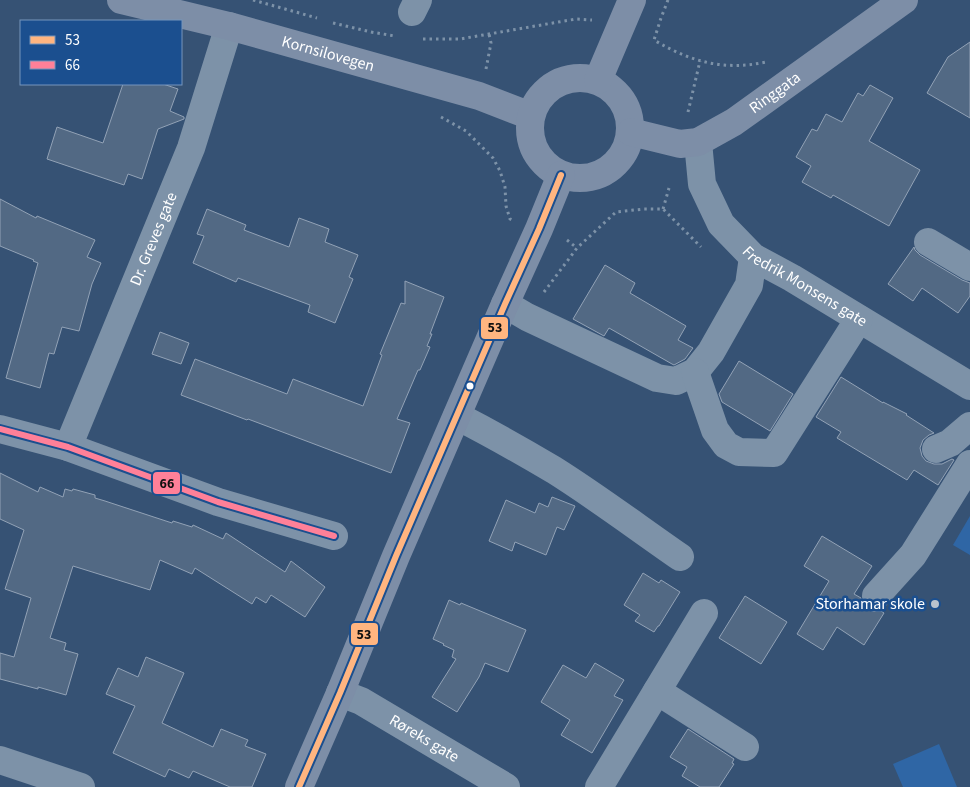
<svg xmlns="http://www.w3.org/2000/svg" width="970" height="787" font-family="'Source Sans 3',sans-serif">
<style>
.pitch{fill:#2f66a5}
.building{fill:#526984;stroke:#92a2b6}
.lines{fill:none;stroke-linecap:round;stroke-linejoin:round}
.path{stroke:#7d92a8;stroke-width:3;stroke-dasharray:2.5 4;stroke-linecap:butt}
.minor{stroke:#7d92a8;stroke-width:28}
.major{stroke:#7d8ea7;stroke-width:28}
.bus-1-casing{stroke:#1b4f8f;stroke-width:10}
.bus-2-casing{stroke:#1b4f8f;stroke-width:10}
.bus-1{stroke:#ffb580;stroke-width:6}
.bus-2{stroke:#ff8098;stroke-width:6}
.bus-dot{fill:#fff;stroke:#1b4f8f;stroke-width:2}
.poi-dot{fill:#b9c2ce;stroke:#1b4f8f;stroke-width:2}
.labels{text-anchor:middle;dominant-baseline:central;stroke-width:5;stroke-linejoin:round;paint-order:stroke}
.street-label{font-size:16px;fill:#fff;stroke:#1b4f8f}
.poi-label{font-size:16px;fill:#fff;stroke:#1b4f8f;text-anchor:end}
.line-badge{stroke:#1b4f8f;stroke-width:2}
.pale-badge-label{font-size:14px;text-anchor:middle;font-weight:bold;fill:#111}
</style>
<rect width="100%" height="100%" fill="#365274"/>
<g class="pitch">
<polygon points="970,516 970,555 953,545"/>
<polygon points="939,744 957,787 903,787 893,764"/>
</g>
<g class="building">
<polygon points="970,42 970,118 927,93 948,57"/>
<polygon points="123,84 163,84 178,89 170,111 184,117 184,119 158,129 142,179 128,174 124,185 47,159 57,127 103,143"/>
<polygon points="870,85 893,98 869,141 920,170 889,226 833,195 831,198 802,182 811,166 796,157 812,129 817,131 826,114 842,122 858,93 863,96"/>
<polygon points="0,199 36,218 37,216 95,240 87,257 101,263 92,284 79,331 62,327 54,354 49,353 40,388 6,378 38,263 33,261 34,260 0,246"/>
<polygon points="207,209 246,225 244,230 289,247 299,218 329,229 325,242 358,255 349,277 353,279 335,323 308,312 310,305 238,278 236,282 193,263 204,236 197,234"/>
<polygon points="914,247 915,250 920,255 962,280 970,283 970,296 958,313 922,288 913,301 888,284"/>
<polygon points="605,265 635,283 630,293 686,326 678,340 693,348 685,359 674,365 672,364 609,328 604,336 573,319"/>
<polygon points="405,281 444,297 430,334 432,334 427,346 430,347 420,370 418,370 397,419 410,423 391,473 248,419 247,420 181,395 195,359 287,394 293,379 363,406 382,355 380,354 401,303 405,304"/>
<polygon points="160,332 189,343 181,364 152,354"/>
<polygon points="739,361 793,394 770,431 722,402 719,394"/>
<polygon points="841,377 883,403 883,402 907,414 906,415 934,433 929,435 923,440 920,448 922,456 926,461 934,464 942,464 952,459 954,460 938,485 914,470 907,480 837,438 841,432 816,417"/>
<polygon points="0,473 38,492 40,487 63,497 65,489 72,491 73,489 95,495 95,498 105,501 172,523 173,521 192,527 193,525 223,539 226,533 285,572 291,561 325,587 305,617 271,595 266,603 256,597 252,604 195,568 192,574 160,560 150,590 73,566 50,638 66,643 64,650 78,654 66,695 38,687 38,689 0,679 0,653 14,657 31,598 5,589 24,530 0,519"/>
<polygon points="552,497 575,506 564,530 557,527 546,555 515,542 512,551 489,541 506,500 535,513 539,503 548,507"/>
<polygon points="822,536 872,566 854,594 861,598 861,601 866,608 872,611 881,611 884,613 864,645 837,627 823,650 797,634 829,581 804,566"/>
<polygon points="643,573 659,583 661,580 680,592 659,626 658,626 654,632 635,621 640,615 624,605"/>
<polygon points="745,596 787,622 761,664 719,638"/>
<polygon points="449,600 460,605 461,603 526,630 508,672 485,663 479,677 457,712 432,697 456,659 452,657 454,650 443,645 444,644 433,639"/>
<polygon points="146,657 184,673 162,723 213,747 221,729 248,740 245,746 266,754 252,787 230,787 193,771 189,778 169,769 165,777 113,753 135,706 106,694 118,668 138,677"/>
<polygon points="595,663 624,680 614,696 623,700 592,753 561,735 570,720 541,702 563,665 586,678"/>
<polygon points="688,729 734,759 732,763 734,764 719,787 700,787 682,776 687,767 670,757"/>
</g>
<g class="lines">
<g class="path">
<polyline points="253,0 317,18"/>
<path d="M668 0 661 18 654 40C691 62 724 71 766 62"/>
<polyline points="333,23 371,32 395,36"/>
<polyline points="423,39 460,39 576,19 592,20"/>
<polyline points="486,69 491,43 489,34"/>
<polyline points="688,112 700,61"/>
<polyline points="441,117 466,131 493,158 500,171 505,187 506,206 510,219 512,220"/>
<polyline points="663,209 669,188"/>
<polyline points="567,240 577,248"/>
<polyline points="544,292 577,248 616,212 644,209 663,209 701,247"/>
</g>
<g class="minor">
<polyline points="412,12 418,0"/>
<path id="s1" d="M698 142 702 184 721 224 753 257 792 278 970 386"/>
<polyline points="928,242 970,267"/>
<polyline points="505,304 527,317 657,378 676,381 695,372 711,352 749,285 753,257"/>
<polyline points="695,372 715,430 726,445 739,452 774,453 859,319"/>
<path d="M457 416C490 433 522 451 554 470 597 497 638 528 680 557"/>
<polyline points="0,429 68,447 218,502 334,536"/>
<path id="s2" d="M68 447 191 148 229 26"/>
<polyline points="936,449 950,443 970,426"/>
<polyline points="876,596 913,555 970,464"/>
<polyline points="657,691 745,747"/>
<path id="s3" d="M340 693 361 701 506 787"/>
<polyline points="0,760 81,787"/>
<polyline points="599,787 704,613"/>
</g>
<g class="major">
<path id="s4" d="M121 0 229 26 479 96 531 116"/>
<circle cx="580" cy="128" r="50"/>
<polyline points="598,80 632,0"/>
<path id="s5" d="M631 132 680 144 698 142 734 122 904 0"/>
<polyline points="299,787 340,693 396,556 505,304 539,229 561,175"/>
</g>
<defs>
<polyline id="bus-1" points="299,787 340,693 396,556 505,304 539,229 561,175"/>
<polyline id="bus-2" points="0,429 68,447 218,502 334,536"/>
</defs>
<use href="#bus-1" class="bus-1-casing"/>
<use href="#bus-2" class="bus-2-casing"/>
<use href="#bus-1" class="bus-1"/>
<use href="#bus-2" class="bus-2"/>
</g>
<circle class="bus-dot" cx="470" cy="386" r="4.5"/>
<circle class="poi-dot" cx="935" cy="604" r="5"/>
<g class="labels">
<g class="street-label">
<text stroke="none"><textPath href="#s4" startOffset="214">Kornsilovegen</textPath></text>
<text stroke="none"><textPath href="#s5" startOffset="160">Ringgata</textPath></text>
<text stroke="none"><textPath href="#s2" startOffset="225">Dr. Greves gate</textPath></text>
<text stroke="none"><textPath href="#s1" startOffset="192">Fredrik Monsens gate</textPath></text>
<text stroke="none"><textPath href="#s3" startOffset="96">Røreks gate</textPath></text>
</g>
<g class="poi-label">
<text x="925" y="604">Storhamar skole</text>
</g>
</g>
<g class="line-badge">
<rect x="480" y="316" width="29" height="24" rx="5" fill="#ffb580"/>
<rect x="152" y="471" width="29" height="24" rx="5" fill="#ff8098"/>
<rect x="350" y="622" width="29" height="24" rx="5" fill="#ffb580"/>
</g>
<g class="pale-badge-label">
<text x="495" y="332">53</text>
<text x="167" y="488">66</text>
<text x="364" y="639">53</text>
</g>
<rect x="20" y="20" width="162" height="65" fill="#1b4f8f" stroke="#7695bc"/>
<rect x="30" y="36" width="25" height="8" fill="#ffb580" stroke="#7695bc"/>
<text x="65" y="45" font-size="15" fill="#ffffff">53</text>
<rect x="30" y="61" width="25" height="8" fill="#ff8098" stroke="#7695bc"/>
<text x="65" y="70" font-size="15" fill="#ffffff">66</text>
</svg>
